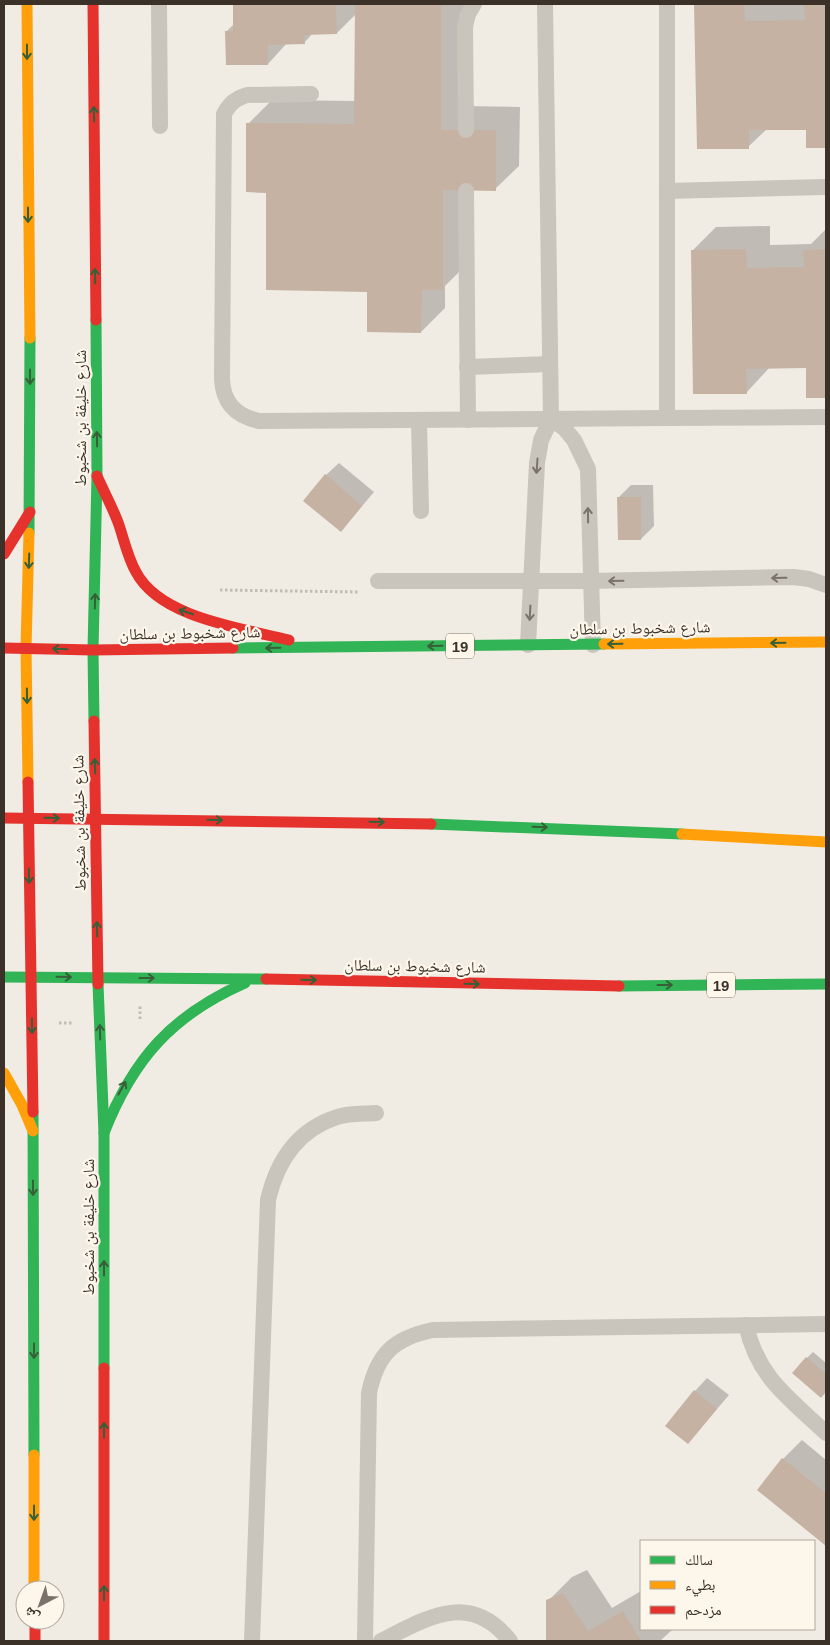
<svg xmlns="http://www.w3.org/2000/svg" width="830" height="1645" font-family="Arial,'Noto Naskh Arabic',sans-serif">
<style>
.shadow{fill:#0003}
.building{fill:#c5b2a3}
.lines{fill:none;stroke-linecap:round;stroke-linejoin:round}
.path{stroke:#c2bcb4;stroke-width:3;stroke-dasharray:2.5 2.5;stroke-linecap:butt}
.lane{stroke:#c9c4bc;stroke-width:16}
.fast{stroke:#30b455;stroke-width:11}
.slow{stroke:#ff9f0a;stroke-width:11}
.jam{stroke:#e5322d;stroke-width:11}
.fast-bridge{stroke:#30b455;stroke-width:11}
.slow-bridge{stroke:#ff9f0a;stroke-width:11}
.jam-bridge{stroke:#e5322d;stroke-width:11}
.oneway{stroke:#375f38}
.oneway2{stroke:#7b736b}
.labels{text-anchor:middle;dominant-baseline:central;stroke-width:4.5;stroke-linejoin:round;paint-order:stroke}
.shield{fill:#fcf6eb;stroke:#756c63;stroke-width:1}
.shield-label{font-size:15px;font-weight:bold;fill:#3b3129}
.street-label{font-size:16px;fill:#3b3129;stroke:#fcf6eb}
</style>
<rect width="100%" height="100%" fill="#f0ece3"/>
<g class="shadow">
<polygon points="234,4 465,4 464,106 520,107 519,166 495,189 466,189 466,265 445,286 445,308 421,332 369,290 267,192 248,124 272,100 356,101 356,14 337,33 313,33 304,43 287,43 268,64 227,31 235,23"/>
<polygon points="696,4 826,4 826,147 808,147 807,128 767,129 748,147 698,147"/>
<polygon points="770,226 770,245 811,244 826,229 826,396 807,396 807,367 770,367 746,393 692,251 716,227"/>
<polygon points="339,463 374,492 341,531 326,475"/>
<polygon points="631,485 653,485 654,526 641,539 618,498"/>
<polygon points="813,1352 826,1363 826,1391 821,1396 807,1358"/>
<polygon points="707,1378 729,1395 688,1443 695,1391"/>
<polygon points="802,1440 826,1460 826,1544 758,1490 783,1459"/>
<polygon points="587,1570 612,1608 641,1591 641,1629 672,1630 660,1641 547,1641 548,1601 572,1577"/>
</g>
<g class="building">
<polygon points="233,4 336,4 337,34 304,35 305,44 268,45 268,65 226,65 225,31 233,31"/>
<polygon points="355,4 441,4 441,130 496,130 496,191 443,190 443,290 422,290 421,333 367,332 367,292 266,290 266,193 246,192 246,123 354,124"/>
<polygon points="694,4 744,4 745,21 805,20 804,4 826,4 826,148 806,148 806,130 749,130 749,149 697,149"/>
<polygon points="746,249 747,268 804,267 803,250 826,249 826,398 806,398 806,368 746,369 747,394 693,394 691,250"/>
<polygon points="325,474 362,506 341,532 303,501"/>
<polygon points="617,497 641,497 641,540 618,540"/>
<polygon points="806,1357 826,1374 826,1392 821,1398 792,1373"/>
<polygon points="694,1390 717,1409 688,1444 665,1426"/>
<polygon points="782,1458 826,1493 826,1546 757,1490"/>
<polygon points="563,1593 588,1631 623,1611 641,1641 546,1641 546,1600"/>
</g>
<g class="lines">
<g class="path">
<polyline points="220,590 359,592"/>
<polyline points="140,1019 140,1006"/>
<polyline points="59,1023 73,1023"/>
</g>
<g class="lane">
<polyline points="159,4 160,126"/>
<polyline points="667,4 667,418 826,417"/>
<path d="M311 94 247 95C235 99 230 103 224 114L222 379C223 403 236 416 259 421L667 418"/>
<polyline points="466,130 465,27 468,14 474,4"/>
<polyline points="466,191 468,420"/>
<polyline points="667,191 826,187"/>
<polyline points="467,367 550,364"/>
<polyline points="551,419 564,428 574,440 588,469 593,645"/>
<polyline points="419,420 421,511"/>
<polyline points="378,581 589,581 793,577 809,579 826,585"/>
<polyline points="528,645 537,463 541,440 551,419 545,4"/>
<path d="M746 1325C758 1378 788 1397 826 1433"/>
<path d="M252 1641 268 1200C277 1161 297 1130 337 1117 349 1113 363 1114 376 1113"/>
<path d="M365 1641 369 1393C377 1354 394 1338 433 1330L826 1324"/>
<path d="M381 1641C427 1618 470 1590 510 1641"/>
</g>
<g class="fast">
<polyline points="29,533 30,338"/>
<polyline points="233,648 604,644"/>
<polyline points="94,721 93,650 97,476 96,320"/>
<polyline points="4,977 266,979"/>
<polyline points="98,984 104,1133 104,1368"/>
<polyline points="619,986 826,984"/>
<polyline points="33,1112 34,1455"/>
<path d="M104 1133C133 1059 172 1015 245 983"/>
</g>
<g class="slow">
<polyline points="27,4 30,338"/>
<polyline points="604,644 826,642"/>
<polyline points="28,782 26,648 29,533"/>
<polyline points="4,1073 22,1105 33,1131"/>
<polyline points="34,1455 34,1590"/>
</g>
<g class="jam">
<polyline points="93,4 96,320"/>
<path d="M97 476C104 492 113 508 119 525 124 540 128 558 136 572 160 618 242 628 289 640"/>
<polyline points="4,554 30,512"/>
<polyline points="4,648 93,650 233,648"/>
<polyline points="94,721 98,984"/>
<polyline points="28,782 33,1112"/>
<polyline points="266,979 619,986"/>
<polyline points="104,1368 104,1641"/>
<polyline points="35,1620 35,1641"/>
</g>
<polyline class="fast-bridge" points="431,824 682,834"/>
<polyline class="slow-bridge" points="682,834 826,842"/>
<polyline class="jam-bridge" points="4,818 431,824"/>
</g>
<defs><path id="oneway-shaft" d="M-6 0H5M1.5-3L5.5 0L1.5 3" fill="none" stroke-width="1.6" stroke-linecap="round" stroke-linejoin="round" transform="scale(1.25)"/></defs>
<g class="oneway">
<use href="#oneway-shaft" transform="translate(27 52) rotate(90)"/>
<use href="#oneway-shaft" transform="translate(94 114) rotate(-91)"/>
<use href="#oneway-shaft" transform="translate(28 215) rotate(90)"/>
<use href="#oneway-shaft" transform="translate(95 276) rotate(-91)"/>
<use href="#oneway-shaft" transform="translate(30 377) rotate(90)"/>
<use href="#oneway-shaft" transform="translate(97 439) rotate(-91)"/>
<use href="#oneway-shaft" transform="translate(29 561) rotate(92)"/>
<use href="#oneway-shaft" transform="translate(95 601) rotate(-89)"/>
<use href="#oneway-shaft" transform="translate(186 612) rotate(-162)"/>
<use href="#oneway-shaft" transform="translate(778 643) rotate(179)"/>
<use href="#oneway-shaft" transform="translate(615 644) rotate(179)"/>
<use href="#oneway-shaft" transform="translate(435 646) rotate(179)"/>
<use href="#oneway-shaft" transform="translate(273 648) rotate(179)"/>
<use href="#oneway-shaft" transform="translate(60 649) rotate(-178)"/>
<use href="#oneway-shaft" transform="translate(27 696) rotate(89)"/>
<use href="#oneway-shaft" transform="translate(95 766) rotate(-91)"/>
<use href="#oneway-shaft" transform="translate(52 818) rotate(1)"/>
<use href="#oneway-shaft" transform="translate(215 820) rotate(1)"/>
<use href="#oneway-shaft" transform="translate(377 822) rotate(1)"/>
<use href="#oneway-shaft" transform="translate(540 827) rotate(2)"/>
<use href="#oneway-shaft" transform="translate(29 876) rotate(89)"/>
<use href="#oneway-shaft" transform="translate(97 929) rotate(-91)"/>
<use href="#oneway-shaft" transform="translate(64 977) rotate(1)"/>
<use href="#oneway-shaft" transform="translate(147 978)"/>
<use href="#oneway-shaft" transform="translate(309 980) rotate(1)"/>
<use href="#oneway-shaft" transform="translate(472 984) rotate(1)"/>
<use href="#oneway-shaft" transform="translate(665 985)"/>
<use href="#oneway-shaft" transform="translate(32 1026) rotate(89)"/>
<use href="#oneway-shaft" transform="translate(100 1032) rotate(-92)"/>
<use href="#oneway-shaft" transform="translate(122 1088) rotate(-61)"/>
<use href="#oneway-shaft" transform="translate(33 1188) rotate(90)"/>
<use href="#oneway-shaft" transform="translate(104 1268) rotate(-90)"/>
<use href="#oneway-shaft" transform="translate(34 1351) rotate(90)"/>
<use href="#oneway-shaft" transform="translate(104 1430) rotate(-90)"/>
<use href="#oneway-shaft" transform="translate(34 1513) rotate(90)"/>
<use href="#oneway-shaft" transform="translate(104 1593) rotate(-90)"/>
</g>
<g class="oneway2">
<use href="#oneway-shaft" transform="translate(537 466) rotate(94)"/>
<use href="#oneway-shaft" transform="translate(588 515) rotate(-91)"/>
<use href="#oneway-shaft" transform="translate(779 578) rotate(179)"/>
<use href="#oneway-shaft" transform="translate(616 581) rotate(179)"/>
<use href="#oneway-shaft" transform="translate(530 613) rotate(93)"/>
</g>
<g class="labels">
<g class="shield">
<rect x="446" y="633.5" width="28" height="25" rx="4"/>
<rect x="707" y="972.5" width="28" height="25" rx="4"/>
</g>
<g class="shield-label">
<text x="460" y="646">19</text>
<text x="721" y="985">19</text>
</g>
<g class="street-label">
<text transform="translate(80 418) rotate(-90)">شارع خليفة بن شخبوط</text>
<text transform="translate(640 628) rotate(-1)">شارع شخبوط بن سلطان</text>
<text transform="translate(190 633) rotate(-1)">شارع شخبوط بن سلطان</text>
<text transform="translate(79 823) rotate(-91)">شارع خليفة بن شخبوط</text>
<text transform="translate(415 966) rotate(1)">شارع شخبوط بن سلطان</text>
<text transform="translate(88 1227) rotate(-90)">شارع خليفة بن شخبوط</text>
</g>
</g>
<rect width="830" height="1645" fill="none" stroke="#3b3129" stroke-width="10"/>
<rect x="640" y="1540" width="175" height="90" fill="#fcf6eb" stroke="#afa79d"/>
<rect x="650" y="1556" width="25" height="8" fill="#30b455" stroke="#afa79d"/>
<text x="685" y="1565" font-size="15" fill="#3b3129">سالك</text>
<rect x="650" y="1581" width="25" height="8" fill="#ff9f0a" stroke="#afa79d"/>
<text x="685" y="1590" font-size="15" fill="#3b3129">بطيء</text>
<rect x="650" y="1606" width="25" height="8" fill="#e5322d" stroke="#afa79d"/>
<text x="685" y="1615" font-size="15" fill="#3b3129">مزدحم</text>
<g transform="translate(40 1605) rotate(221)"><circle r="24" fill="#fcf6eb" stroke="#afa79d"/>
<path d="M0-4L9 19L0 12L-9 19Z" fill="#7a726a"/>
<text y="-8" font-size="14" font-weight="bold" text-anchor="middle" fill="#3b3129">ش</text>
</g>
</svg>
